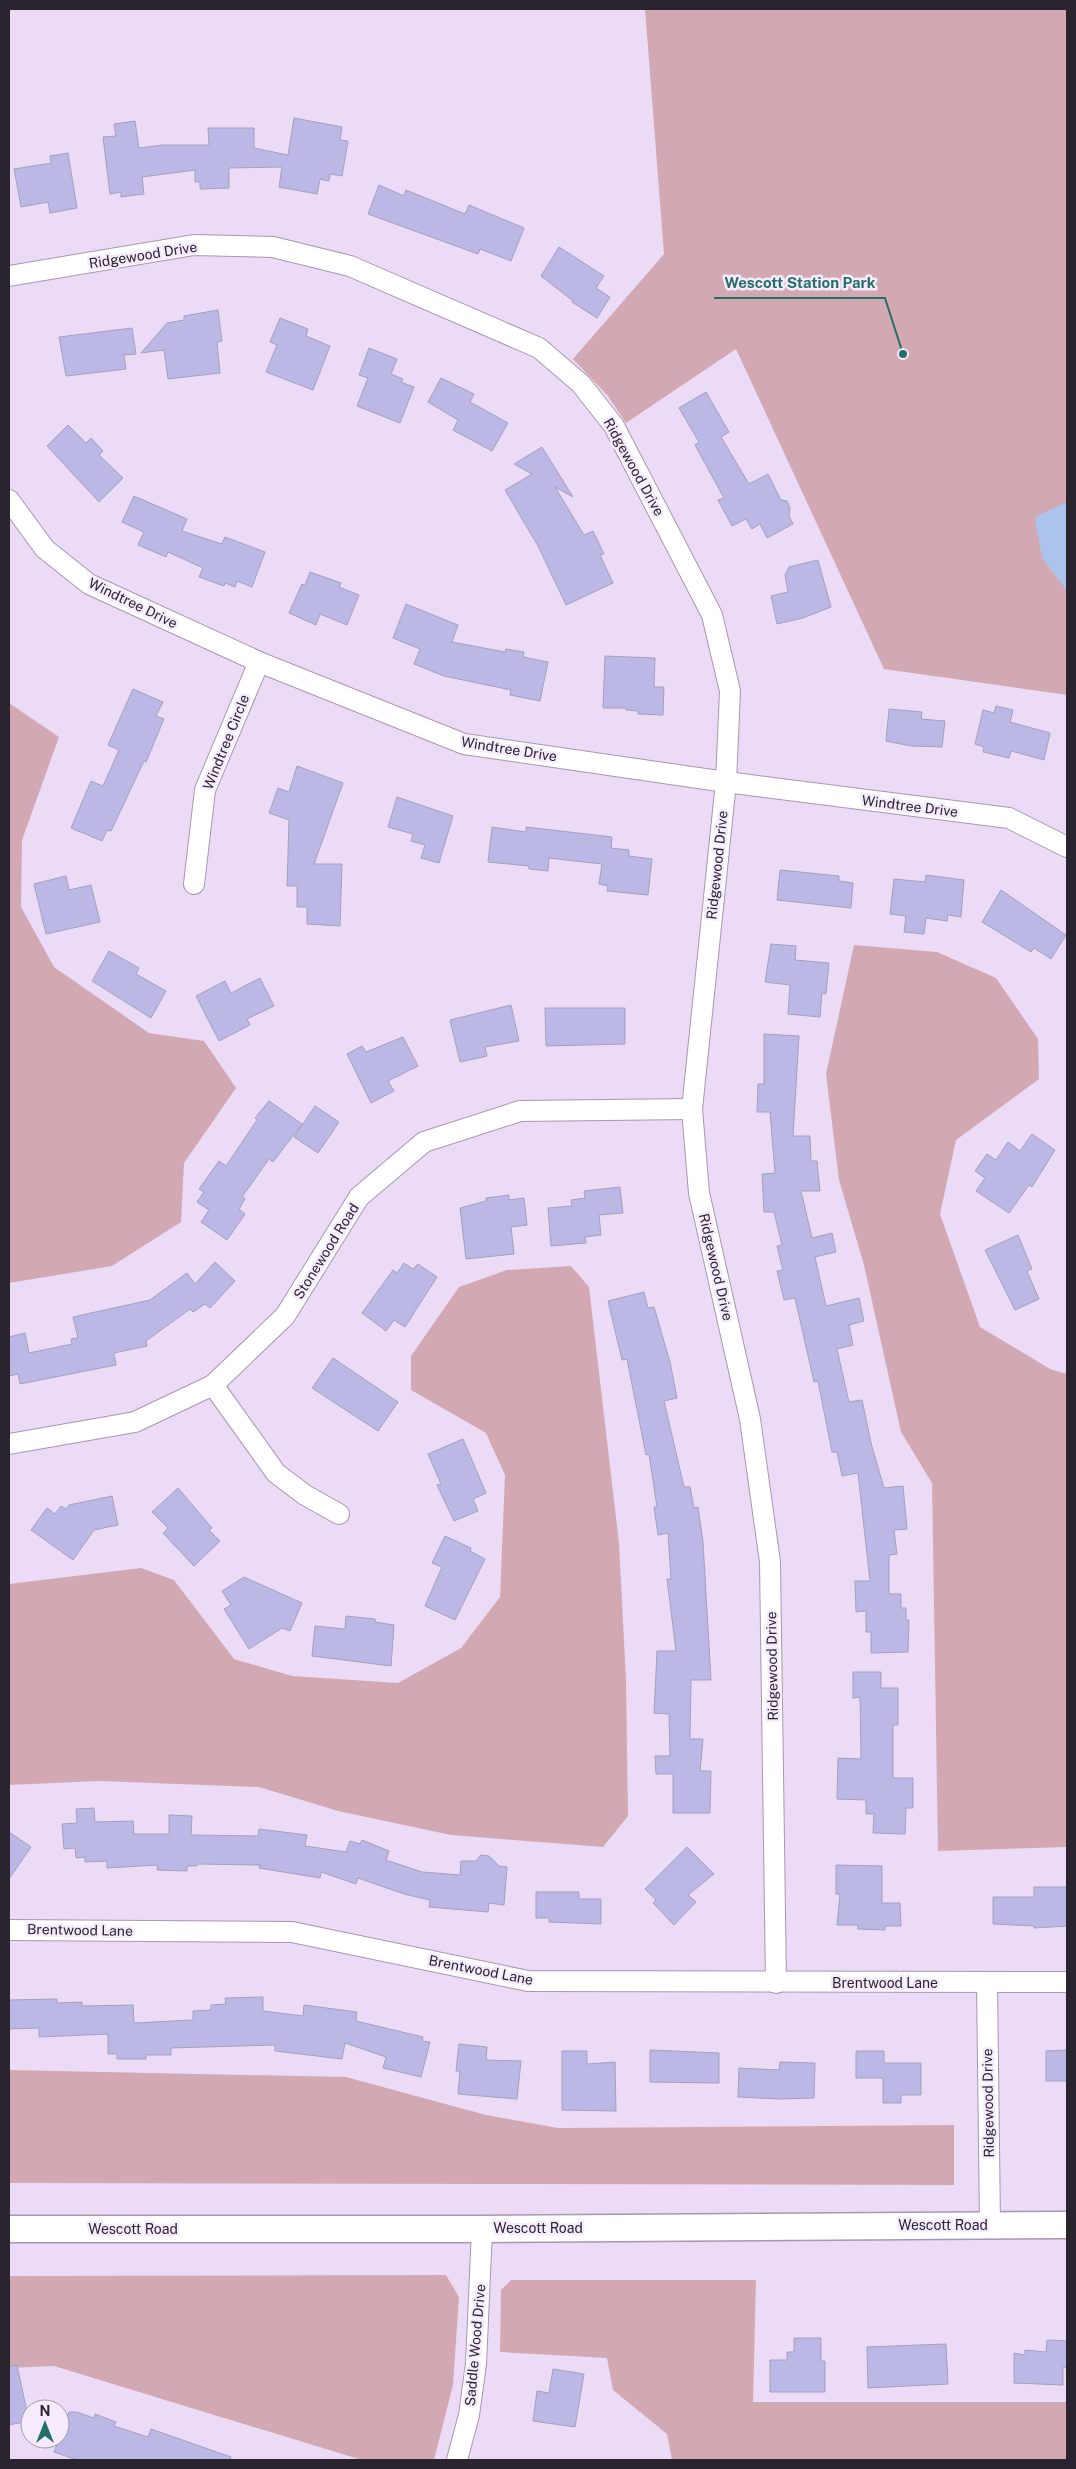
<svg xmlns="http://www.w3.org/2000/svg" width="1076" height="2469" font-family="'Public Sans',sans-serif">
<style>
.green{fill:#d2a9b2}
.water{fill:#acc3ec}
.building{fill:#bbb8e5;stroke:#a2a1bd}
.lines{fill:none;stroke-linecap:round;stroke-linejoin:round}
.minor-casing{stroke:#a797b1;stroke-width:22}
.tertiary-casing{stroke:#a797b1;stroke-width:29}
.minor{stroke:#fff;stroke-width:20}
.tertiary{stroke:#fff;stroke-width:26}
.labels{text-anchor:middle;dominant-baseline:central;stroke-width:5;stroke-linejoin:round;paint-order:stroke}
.street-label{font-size:14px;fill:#2a242e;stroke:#f5ebfc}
.leader{fill:none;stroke:#266f69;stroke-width:2}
.callout-dot{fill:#266f69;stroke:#f5ebfc;stroke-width:2}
.callout-label{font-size:15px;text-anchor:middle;font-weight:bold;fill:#266f69;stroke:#f5ebfc;stroke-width:5;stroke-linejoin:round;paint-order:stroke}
</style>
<rect width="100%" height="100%" fill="#ecdbf6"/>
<g class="green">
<polygon points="645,9 1067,9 1067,695 884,669 736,349 626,423 608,396 573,359 664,254"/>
<polygon points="9,703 59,737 22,840 21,907 54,967 149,1033 204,1041 236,1088 184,1163 181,1222 112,1266 9,1283"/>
<polygon points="854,945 937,952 996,978 1038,1039 1039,1079 956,1140 940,1214 980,1327 1050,1369 1067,1374 1067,1847 938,1851 932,1483 901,1432 864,1265 839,1180 826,1074"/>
<polygon points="571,1266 589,1287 619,1543 626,1680 628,1816 603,1847 451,1835 338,1811 259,1787 99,1781 9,1785 9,1584 141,1568 174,1580 234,1659 292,1676 398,1683 461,1648 500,1597 505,1475 486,1433 411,1390 411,1356 459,1287 507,1270"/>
<polygon points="9,2070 346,2077 486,2115 558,2128 954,2125 954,2185 9,2183"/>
<polygon points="446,2275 459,2297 453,2385 434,2460 362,2460 54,2366 9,2368 9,2276"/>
<polygon points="511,2280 756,2280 753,2402 1067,2402 1067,2460 672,2460 667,2434 613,2390 607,2358 500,2352 501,2290"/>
</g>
<polygon class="water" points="1067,502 1067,591 1042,558 1035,517"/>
<g class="building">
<polygon points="294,118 342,127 340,140 348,141 342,176 330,174 329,181 320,179 317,194 279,187 282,167 229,168 229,188 200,189 200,182 195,182 195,170 142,177 144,194 121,197 121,192 110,194 103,137 116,136 114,124 135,121 139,148 163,145 209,145 208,128 254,128 254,148 288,155"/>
<polygon points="68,153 77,208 50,213 48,202 21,207 14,169 51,163 50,156"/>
<polygon points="379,185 404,196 406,190 465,214 469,205 524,228 511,261 480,249 478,254 368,214"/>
<polygon points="559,247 604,276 596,288 610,297 597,318 572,302 573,301 541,276"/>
<polygon points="218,310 222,341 217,342 220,373 168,379 164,350 141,353 167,323 184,320 184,316"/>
<polygon points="280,318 308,329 306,336 330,346 313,390 266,372 277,345 270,342"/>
<polygon points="132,328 136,354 124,355 126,369 66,376 59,337"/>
<polygon points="369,348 397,359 391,374 403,379 401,382 414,387 400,423 357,406 368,378 359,375"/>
<polygon points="441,378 474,394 470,402 508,423 492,451 453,430 458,420 428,402"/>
<polygon points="706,392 729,432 721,437 749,484 768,474 781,500 787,501 790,508 789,516 793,524 767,538 760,524 752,529 746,519 732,526 718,500 724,498 695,445 699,442 679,408"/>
<polygon points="68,425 86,443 91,438 103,451 99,455 123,478 99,502 47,446"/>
<polygon points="542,447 573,497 555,487 584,535 593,531 604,554 600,555 613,583 566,605 538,546 505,490 532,474 514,464"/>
<polygon points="134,496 187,519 182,531 222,544 225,537 265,552 252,587 237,581 235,587 225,583 224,586 199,577 203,568 168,552 166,557 138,545 144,532 122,522"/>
<polygon points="818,560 831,607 803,618 777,624 771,596 788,592 785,575 789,567"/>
<polygon points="310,572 341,583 339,587 359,595 347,625 320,614 316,625 289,613 302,584 305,585"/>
<polygon points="406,604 458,625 452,642 505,652 506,649 524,652 523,657 548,662 540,701 510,695 511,690 444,676 414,664 420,649 393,638"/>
<polygon points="605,656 655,658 654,687 664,687 663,715 638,714 638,711 626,710 626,708 603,708"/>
<polygon points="133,689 163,702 156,716 164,719 146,762 144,761 111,831 107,830 102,841 71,828 91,781 103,786 119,750 108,745"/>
<polygon points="996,706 1013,710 1010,722 1050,733 1044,760 1011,751 1009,758 983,752 984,747 975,744 983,710 994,713"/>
<polygon points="889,709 922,712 921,719 945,721 942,747 911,746 886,741"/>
<polygon points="297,766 343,783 314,864 342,864 340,926 307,924 307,907 297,907 297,886 287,886 289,820 269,813 278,788 289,792"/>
<polygon points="397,797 453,816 439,863 421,858 425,845 411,841 413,834 388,827"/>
<polygon points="492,827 526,832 526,827 612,837 611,848 629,850 629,856 652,859 648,895 607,891 608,886 599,884 602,864 549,858 548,871 529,869 529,866 488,862"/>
<polygon points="780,870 839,876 839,881 853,883 851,908 777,900"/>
<polygon points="926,875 964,880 961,917 948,915 947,921 926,918 924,934 904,932 906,916 890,914 894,879 925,882"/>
<polygon points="66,876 69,890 91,885 100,922 46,934 34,884"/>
<polygon points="1001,890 1066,935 1051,959 1034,948 1031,952 982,922"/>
<polygon points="771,944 796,946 795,960 829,963 826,994 822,993 820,1017 788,1014 790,985 765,982"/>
<polygon points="109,951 139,968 136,974 166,991 151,1018 92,981"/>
<polygon points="260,978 274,1006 247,1019 250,1025 219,1041 196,996 225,981 231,993"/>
<polygon points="511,1005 519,1041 485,1047 487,1056 460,1062 450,1020"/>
<polygon points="545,1008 625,1008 625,1044 546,1046"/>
<polygon points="764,1034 799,1036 793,1136 810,1136 811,1161 817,1161 820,1191 801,1191 812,1238 832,1233 836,1252 815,1257 826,1306 859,1298 864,1321 849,1325 853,1345 837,1349 849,1402 862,1400 871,1443 884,1488 903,1486 907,1529 894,1530 897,1554 889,1555 889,1594 901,1594 901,1608 906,1608 906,1620 909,1620 908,1652 871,1653 871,1632 866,1632 866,1611 856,1612 855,1581 870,1581 858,1473 842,1476 837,1452 832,1452 818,1381 814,1382 795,1298 784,1300 777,1271 783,1270 777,1246 782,1245 774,1212 764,1212 762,1174 775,1173 770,1112 757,1112 758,1084 764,1084"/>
<polygon points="403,1037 418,1066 388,1081 394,1091 371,1103 347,1054 362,1046 366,1052"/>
<polygon points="269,1101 302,1124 273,1162 269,1159 242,1197 245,1199 239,1209 245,1214 227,1240 201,1222 209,1210 197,1202 204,1192 199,1189 219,1161 226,1166 257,1120 255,1118"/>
<polygon points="315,1106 339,1122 318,1153 294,1137"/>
<polygon points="1032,1134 1055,1150 1032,1187 1029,1185 1009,1213 976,1191 985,1178 975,1171 987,1154 996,1160 1008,1142 1020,1151"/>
<polygon points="620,1187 623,1213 599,1215 601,1235 585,1237 586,1243 551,1246 548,1208 572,1206 571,1200 585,1198 584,1191"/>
<polygon points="509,1195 509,1200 524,1198 527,1225 511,1227 514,1254 466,1259 460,1208 486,1201 486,1198"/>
<polygon points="1018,1235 1032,1269 1027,1271 1039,1299 1015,1310 985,1250"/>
<polygon points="215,1262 235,1281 210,1308 205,1304 193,1312 190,1309 146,1341 147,1346 114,1353 116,1365 20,1384 18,1374 9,1376 9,1337 25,1333 29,1353 72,1344 71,1339 78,1338 73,1317 150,1300 187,1273 195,1284"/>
<polygon points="404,1263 413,1269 418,1264 437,1277 405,1327 394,1320 386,1331 362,1313 393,1270 397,1273"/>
<polygon points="644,1292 648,1308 654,1307 670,1362 677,1398 664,1401 684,1487 690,1487 694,1508 698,1507 703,1542 711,1680 691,1680 690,1739 703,1739 700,1771 711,1771 710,1813 673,1813 673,1774 656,1774 655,1756 670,1756 669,1714 654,1713 657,1651 676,1651 667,1579 671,1579 668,1533 658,1535 654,1507 657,1507 649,1454 646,1455 627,1359 622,1360 608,1301"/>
<polygon points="333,1358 398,1402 378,1431 312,1388"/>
<polygon points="463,1439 486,1493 473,1499 478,1511 454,1521 437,1485 441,1484 428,1454"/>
<polygon points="178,1488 212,1528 209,1530 220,1541 194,1566 163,1533 168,1528 152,1512"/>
<polygon points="112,1496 118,1525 94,1530 73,1560 31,1530 47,1508 55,1514 61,1506 66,1509 69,1505"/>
<polygon points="445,1536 471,1548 470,1551 485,1559 455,1620 425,1606 442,1567 432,1563"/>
<polygon points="244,1577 302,1603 290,1631 282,1628 249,1649 224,1609 231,1605 222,1591"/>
<polygon points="346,1616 375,1619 375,1622 394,1625 391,1666 312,1656 315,1626 345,1629"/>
<polygon points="853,1672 881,1672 881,1688 898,1688 898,1725 893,1725 893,1778 913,1778 913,1808 906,1808 905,1834 873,1833 874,1814 866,1814 866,1800 837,1799 838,1758 861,1759 860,1697 853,1698"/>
<polygon points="94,1808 95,1822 133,1821 134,1834 169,1834 169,1815 192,1816 191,1835 258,1836 259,1829 307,1835 305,1846 346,1852 350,1841 360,1844 362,1840 389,1851 386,1860 422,1872 460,1875 461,1861 476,1861 481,1855 489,1856 499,1866 507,1867 504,1905 489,1903 488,1912 429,1907 430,1900 404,1894 358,1878 356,1884 321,1872 320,1878 259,1868 260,1865 197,1864 197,1866 187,1866 187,1871 157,1870 158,1865 107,1868 107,1861 85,1862 85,1857 76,1858 75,1848 64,1849 62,1824 77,1823 76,1809"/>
<polygon points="9,1832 31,1847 9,1879"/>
<polygon points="687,1847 714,1874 688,1895 696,1902 674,1925 653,1903 656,1900 645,1889"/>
<polygon points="836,1865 882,1866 882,1903 900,1903 901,1926 885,1926 885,1930 858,1929 858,1925 837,1925 840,1894 836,1894"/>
<polygon points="1034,1887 1067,1887 1067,1926 1034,1928 1034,1926 993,1924 993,1897 1034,1897"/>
<polygon points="536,1892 579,1892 579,1899 601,1899 601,1924 549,1922 549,1918 536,1918"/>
<polygon points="263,1997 263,2011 303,2016 304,2005 357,2012 356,2021 423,2037 422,2041 430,2042 421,2077 383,2068 386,2057 345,2043 342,2059 275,2051 275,2045 171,2048 171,2055 146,2055 146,2059 117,2059 117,2054 108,2054 108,2034 39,2037 39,2028 9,2029 9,2000 57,1999 57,2003 82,2002 82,2006 133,2005 134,2023 193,2020 193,2011 211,2010 211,2005 226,2004 225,1998"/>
<polygon points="459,2044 487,2047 486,2060 521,2061 517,2099 458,2094 460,2071 456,2071"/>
<polygon points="650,2050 719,2053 719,2083 650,2082"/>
<polygon points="1067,2050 1067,2081 1046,2081 1046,2051"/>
<polygon points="562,2051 587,2051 587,2064 615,2062 616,2111 562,2110"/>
<polygon points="856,2051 884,2051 884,2063 921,2063 921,2095 901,2095 901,2103 883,2103 883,2078 856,2078"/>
<polygon points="780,2062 815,2063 814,2098 779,2099 738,2097 739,2068 779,2070"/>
<polygon points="794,2338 821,2338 821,2361 825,2361 825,2392 770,2392 770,2360 787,2360 787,2352 794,2352"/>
<polygon points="1047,2340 1067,2341 1067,2368 1063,2367 1063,2385 1014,2383 1014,2353 1025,2355 1025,2350 1046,2352"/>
<polygon points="946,2344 948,2384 868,2388 867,2347"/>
<polygon points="17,2365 29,2421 9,2425 9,2366"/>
<polygon points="553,2369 584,2374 575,2427 533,2421 537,2391 549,2393"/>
<polygon points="69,2412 77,2412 94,2418 95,2414 116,2422 114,2426 148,2437 151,2429 231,2457 230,2460 77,2460 54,2452"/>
</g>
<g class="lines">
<defs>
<g id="minor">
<polyline points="9,276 194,245 273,247 350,266 539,348 581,384 614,426 712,615 730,691 726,782 692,1109 699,1193 750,1419 770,1562 776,1983"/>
<polyline points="9,500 45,549 89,584 259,662 464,744 726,782 1009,818 1067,847"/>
<polyline points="194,884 205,790 259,662"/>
<polyline points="213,1385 276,1473 305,1495 339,1514"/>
<polyline points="9,1444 135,1422 213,1385 285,1316 359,1197 424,1142 520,1111 692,1109"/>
<polyline points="9,1930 292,1932 528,1981 1067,1982"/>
<polyline points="987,1982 990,2225"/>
<polyline points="457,2460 469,2415 476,2364 482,2229"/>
</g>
<polyline id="tertiary" points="9,2229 482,2229 1067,2225"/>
</defs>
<use href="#minor" class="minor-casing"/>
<use href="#tertiary" class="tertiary-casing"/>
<use href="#minor" class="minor"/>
<use href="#tertiary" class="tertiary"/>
</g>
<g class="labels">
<g class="street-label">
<text transform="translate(143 255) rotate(-9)">Ridgewood Drive</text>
<text transform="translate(634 467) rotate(61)">Ridgewood Drive</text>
<text transform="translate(133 603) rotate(26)">Windtree Drive</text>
<text transform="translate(226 742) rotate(-68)">Windtree Circle</text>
<text transform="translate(509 749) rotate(9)">Windtree Drive</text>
<text transform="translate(910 806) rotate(7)">Windtree Drive</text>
<text transform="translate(717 865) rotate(-84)">Ridgewood Drive</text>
<text transform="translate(326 1251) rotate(-58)">Stonewood Road</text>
<text transform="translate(716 1267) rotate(77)">Ridgewood Drive</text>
<text transform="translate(772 1666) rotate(-91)">Ridgewood Drive</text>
<text transform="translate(80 1930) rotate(1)">Brentwood Lane</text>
<text transform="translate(481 1970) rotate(11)">Brentwood Lane</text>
<text x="885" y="1983">Brentwood Lane</text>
<text transform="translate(988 2103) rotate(-91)">Ridgewood Drive</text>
<text x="943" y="2225">Wescott Road</text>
<text x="538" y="2228">Wescott Road</text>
<text x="133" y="2229">Wescott Road</text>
<text transform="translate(475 2345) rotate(-85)">Saddle Wood Drive</text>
</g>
</g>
<path class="leader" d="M903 354L885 298H714"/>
<circle class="callout-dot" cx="903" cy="354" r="5"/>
<g class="callout-label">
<text x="800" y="288">Wescott Station Park</text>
</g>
<rect width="1076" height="2469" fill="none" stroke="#2a242e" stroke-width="20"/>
<g transform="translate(45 2424)"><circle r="24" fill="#f5ebfc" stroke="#a49baa"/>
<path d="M0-4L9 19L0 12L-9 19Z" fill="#266f69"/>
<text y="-8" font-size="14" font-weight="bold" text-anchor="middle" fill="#2a242e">N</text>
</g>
</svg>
